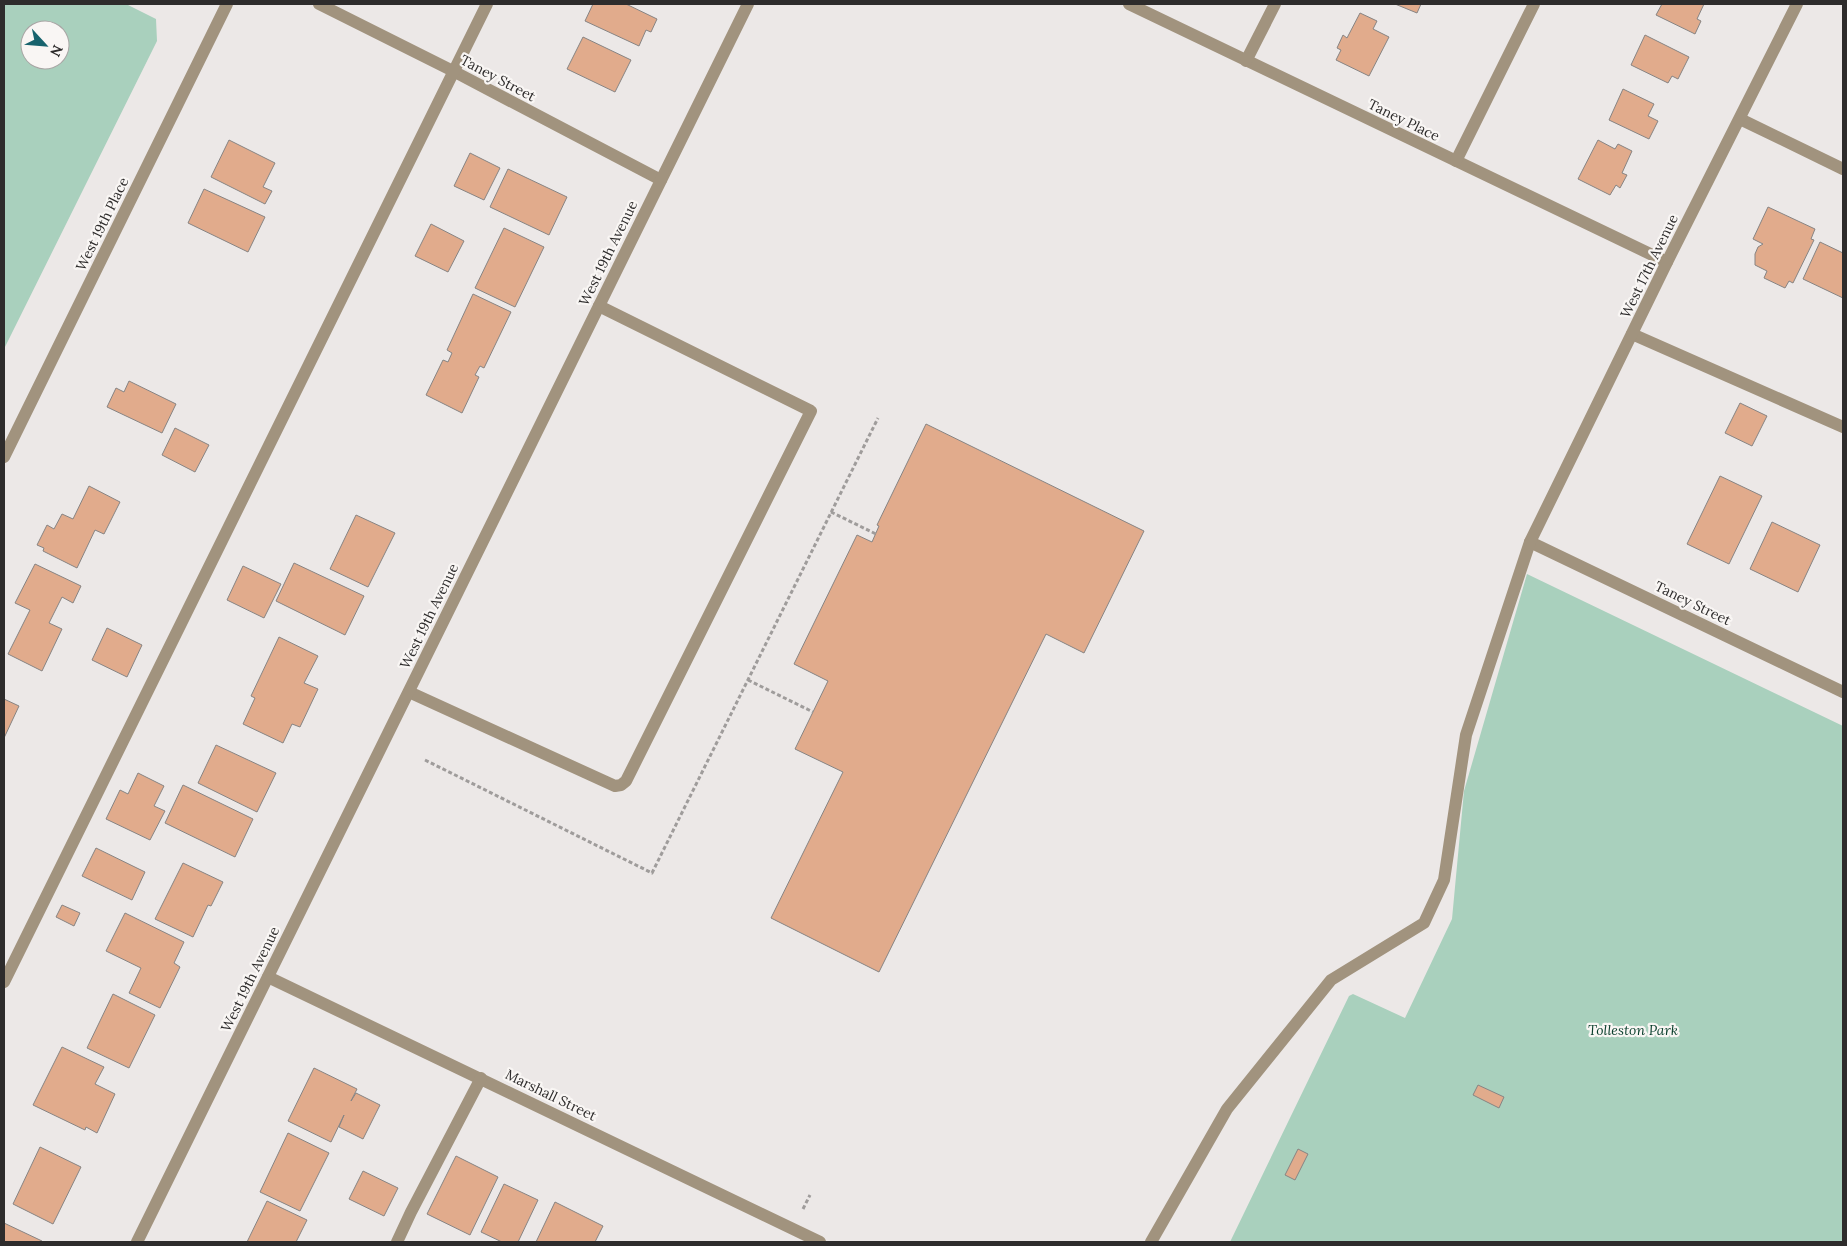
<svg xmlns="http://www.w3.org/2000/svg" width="1847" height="1246" font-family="Lora,serif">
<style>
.green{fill:#a9d0bd;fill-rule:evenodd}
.building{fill:#e1ab8c;stroke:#878483}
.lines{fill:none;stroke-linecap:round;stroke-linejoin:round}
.path{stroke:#9f9c9b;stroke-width:3;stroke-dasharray:4 2.5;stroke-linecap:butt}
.minor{stroke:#a1937e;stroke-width:12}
.labels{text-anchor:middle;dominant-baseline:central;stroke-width:4.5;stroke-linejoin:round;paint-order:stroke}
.street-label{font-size:14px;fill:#2e2c2c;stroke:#f9f6f4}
.park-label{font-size:14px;font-style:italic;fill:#083e2b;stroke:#f9f6f4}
</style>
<rect width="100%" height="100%" fill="#ece8e7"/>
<g class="green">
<path d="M4 4H126L156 19 157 41 4 349ZM30 30H60V60H30Z"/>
<polygon points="1527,574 1843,726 1843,1242 1230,1242 1349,996 1353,994 1405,1018 1452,919 1464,791"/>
</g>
<g class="building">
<polygon points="593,4 626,4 657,19 651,32 646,30 639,46 585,21"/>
<polygon points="1395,4 1421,4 1417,13"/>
<polygon points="1662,4 1704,4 1697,19 1701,21 1695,34 1656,15"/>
<polygon points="1360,13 1377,21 1373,29 1389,37 1369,76 1336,60 1341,50 1337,48 1343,35 1347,38"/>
<polygon points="1645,35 1689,57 1678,79 1672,76 1668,83 1631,65"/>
<polygon points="583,37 631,60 615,92 567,69"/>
<polygon points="1623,89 1654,104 1648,116 1658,121 1649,139 1609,120"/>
<polygon points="229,140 275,163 263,187 272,191 265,204 211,177"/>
<polygon points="1598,140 1615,149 1618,144 1632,151 1622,173 1627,175 1620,188 1616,185 1610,195 1578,179"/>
<polygon points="470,153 500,168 484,200 454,186"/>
<polygon points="508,169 567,197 549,235 490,207"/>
<polygon points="204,189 265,217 248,252 188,223"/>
<polygon points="1768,207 1815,229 1811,239 1814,240 1793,283 1789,281 1785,288 1764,278 1767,271 1755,265 1755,254 1758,247 1763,244 1753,239"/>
<polygon points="431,224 464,241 448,272 415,256"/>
<polygon points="504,228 544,247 515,307 475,288"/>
<polygon points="1820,242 1843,253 1843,298 1803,279"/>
<polygon points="473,294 511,312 484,368 480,366 475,375 479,377 462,413 426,395 443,360 448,362 452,353 447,350"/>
<polygon points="129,381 176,404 162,433 107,407 116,388 124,392"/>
<polygon points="1740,403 1767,416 1752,446 1725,433"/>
<polygon points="926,424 1144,531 1084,653 1046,634 879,972 771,918 843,772 795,749 828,681 794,664 857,535 872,542 879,526 877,525"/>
<polygon points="175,428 209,445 195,472 162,455"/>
<polygon points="1720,476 1762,496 1729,564 1687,544"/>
<polygon points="89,486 120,502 104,534 95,530 77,568 43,551 44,548 37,545 47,525 54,529 62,514 73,519"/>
<polygon points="356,515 395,533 368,587 330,569"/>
<polygon points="1772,522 1820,545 1798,592 1750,569"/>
<polygon points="294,563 364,596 345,635 276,601"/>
<polygon points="35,564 81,586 73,603 62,597 49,623 62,629 42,671 8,654 30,610 15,603"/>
<polygon points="243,566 281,584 264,618 227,600"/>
<polygon points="107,628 142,645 127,677 92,660"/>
<polygon points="279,637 318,656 304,683 318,689 300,727 292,724 283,743 243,724 255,698 251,696"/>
<polygon points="4,699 19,706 4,738"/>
<polygon points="216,745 276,773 257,812 198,783"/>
<polygon points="138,773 164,786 154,806 165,811 150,840 106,819 120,790 128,794"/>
<polygon points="183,785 253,819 235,857 165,823"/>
<polygon points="96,848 145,872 132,900 82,876"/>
<polygon points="183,863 223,882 211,906 208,905 193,937 155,919"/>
<polygon points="62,905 80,913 74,926 56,917"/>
<polygon points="125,913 184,942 174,963 180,967 160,1008 129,993 141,968 106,951"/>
<polygon points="113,994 155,1015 129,1068 87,1048"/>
<polygon points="62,1047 104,1067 95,1084 115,1094 97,1133 86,1127 85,1130 33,1105"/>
<polygon points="314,1068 357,1089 351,1101 356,1093 380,1105 363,1139 339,1127 344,1115 331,1142 288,1121"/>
<polygon points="1478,1085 1504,1097 1499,1108 1473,1095"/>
<polygon points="288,1133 329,1153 300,1211 260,1192"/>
<polygon points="40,1147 81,1167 53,1224 13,1204"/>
<polygon points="1298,1149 1308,1154 1295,1180 1285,1175"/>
<polygon points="456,1156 498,1177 470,1235 427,1214"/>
<polygon points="363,1171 398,1188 384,1216 349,1199"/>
<polygon points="504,1184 538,1200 518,1242 502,1242 481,1232"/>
<polygon points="267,1201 307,1220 296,1242 247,1242"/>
<polygon points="555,1202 603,1226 595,1242 536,1242"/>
<polygon points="4,1223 42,1241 41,1242 4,1242"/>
</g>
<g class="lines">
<g class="path">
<polyline points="831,512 876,534"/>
<polyline points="748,680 813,712"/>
<polyline points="425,760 652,873 878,418"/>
<polyline points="803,1209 810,1195"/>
</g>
<g class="minor">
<polyline points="319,4 453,71 661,180"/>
<polyline points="1129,4 1667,262"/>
<polyline points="1246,61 1275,4"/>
<polyline points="1740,119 1843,169"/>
<polyline points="1456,161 1534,4"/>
<polyline points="1632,334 1843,427"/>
<polyline points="4,457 227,4"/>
<polyline points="1530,542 1843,692"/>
<polyline points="409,692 615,786 621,785 626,781 811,411 599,306"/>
<polyline points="268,977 820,1242"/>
<polyline points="4,982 487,4"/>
<polyline points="137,1242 748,4"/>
<polyline points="397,1242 411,1212 481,1078"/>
<polyline points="1151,1242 1227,1109 1331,980 1424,923 1444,880 1466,735 1530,542 1667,262 1797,4"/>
</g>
</g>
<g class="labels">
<g class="street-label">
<text transform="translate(498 78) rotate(28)">Taney Street</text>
<text transform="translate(1404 120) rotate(26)">Taney Place</text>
<text transform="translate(102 224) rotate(-64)">West 19th Place</text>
<text transform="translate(608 253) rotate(-64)">West 19th Avenue</text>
<text transform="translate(1649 266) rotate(-64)">West 17th Avenue</text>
<text transform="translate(1693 603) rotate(26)">Taney Street</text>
<text transform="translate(429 616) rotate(-64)">West 19th Avenue</text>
<text transform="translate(250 979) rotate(-64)">West 19th Avenue</text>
<text transform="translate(551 1095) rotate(26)">Marshall Street</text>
</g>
<g class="park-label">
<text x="1633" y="1030">Tolleston Park</text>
</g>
</g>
<rect width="1847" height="1246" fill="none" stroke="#2e2c2c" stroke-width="10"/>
<g transform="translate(45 45) rotate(116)"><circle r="24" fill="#f9f6f4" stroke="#a8a5a4"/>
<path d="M0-4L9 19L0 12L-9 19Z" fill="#17636d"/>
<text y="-8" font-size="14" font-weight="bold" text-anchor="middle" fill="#2e2c2c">N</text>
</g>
</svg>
